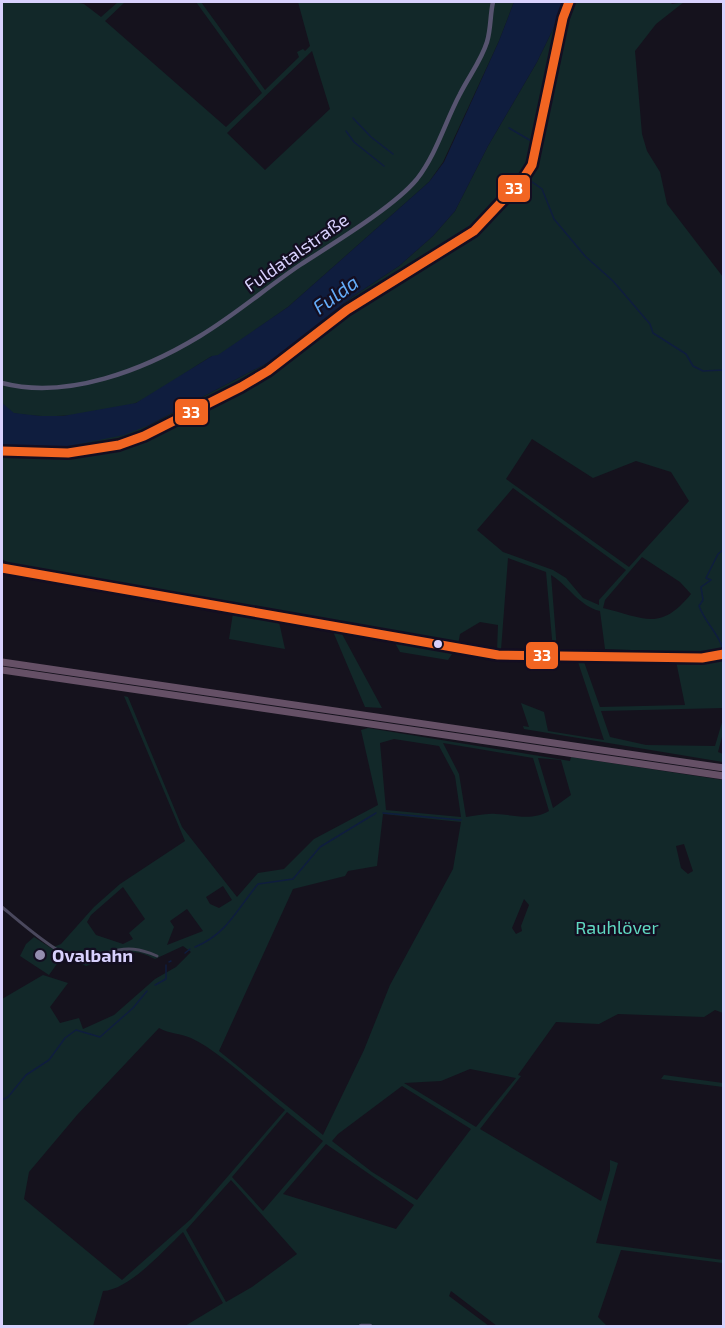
<svg xmlns="http://www.w3.org/2000/svg" width="725" height="1328" font-family="'Exo 2',sans-serif">
<style>
.green{fill:#122829;fill-rule:evenodd}
.water{fill:#0f1d3e}
.lines{fill:none;stroke-linecap:round;stroke-linejoin:round}
.stream{stroke:#0f1d3e;stroke-width:1.5}
.street{stroke:#4a485d;stroke-width:3}
.secondary{stroke:#575470;stroke-width:4.5}
.highway{stroke:#655066;stroke-width:7}
.bus-1-casing{stroke:#130e21;stroke-width:14}
.bus-1{stroke:#f26522;stroke-width:9}
.bus-dot{fill:#d8d1fd;stroke:#130e21;stroke-width:2}
.poi-dot{fill:#948eaf;stroke:#130e21;stroke-width:2}
.labels{text-anchor:middle;dominant-baseline:central;stroke-width:4.5;stroke-linejoin:round;paint-order:stroke}
.street-label{font-size:18px;fill:#d8d1fd;stroke:#130e21}
.park-label{font-size:18px;fill:#60d9c1;stroke:#130e21}
.poi-label{font-size:18px;font-weight:bold;fill:#d8d1fd;stroke:#130e21;text-anchor:start}
.water-label{font-size:20px;font-style:italic;fill:#64acf8;stroke:#130e21}
.line-badge{stroke:#130e21;stroke-width:2}
.badge-label{font-size:16px;text-anchor:middle;font-weight:bold;fill:#fff}
</style>
<rect width="100%" height="100%" fill="#15121d"/>
<g class="green">
<path d="M2 2H74L84 4 101 17 118 2H125L105 21 226 127 262 93 196 2H201L265 90 299 57 297 52 303 49 305 51 310 46 298 2H514L499 41 443 162 429 182 288 307 218 356H212C187 371 163 390 138 402 109 416 31 421 2 410ZM312 51 330 109 265 170 227 133Z"/>
<path d="M562 2H670L672 4 684 2 656 24 635 51 642 134 647 151 660 172 667 204 723 277V650L707 655H658L654 651 605 649 600 611C579 606 570 587 551 575L557 650H553L546 572 508 558 501 650 497 651 498 625 480 622 460 634 458 645 448 660 400 652 395 643 342 634 382 708 365 707 329 622 94 582 14 566 2 559V445L36 448 149 425 269 362 352 297 399 266 433 236 455 211 488 146 537 62 554 27ZM556 58 543 135 532 175 530 173ZM532 439 593 478 636 461 671 472 689 501 629 567 506 479ZM513 488 626 570 599 600V605L583 598 566 578 553 570 503 552 477 530ZM642 557 680 582 691 594C660 632 645 618 603 608L605 600Z"/>
<polygon points="233,613 279,622 285,649 229,639"/>
<polygon points="723,656 723,708 601,711 610,737 646,745 715,746 723,719 723,733 718,752 723,754 723,762 524,729 523,726 529,727 521,703 544,712 548,731 604,740 577,659 583,659 600,707 685,705 676,661 706,661"/>
<path d="M124 696 128 697 182 827 237 897 258 873 284 869 314 839 378 805 361 730 368 728 570 761 571 757 723 780V1013L715 1010 704 1017 618 1014 599 1024 556 1022 518 1075 521 1076 480 1129 601 1201 610 1170V1160L618 1163 596 1243 723 1260V1263L621 1250 598 1317 607 1326H497L451 1291 449 1296 489 1326H185L223 1303 183 1232C164 1250 129 1290 103 1291L93 1326H2V999L43 975 68 983 50 1007 60 1023 79 1018 83 1029 114 1015 155 979 176 967 191 952 183 946 155 959C129 944 113 957 86 966L59 953V961L49 975 20 956 26 944 34 937 51 948 61 944 94 907 120 884 185 841ZM394 739 439 746 455 776 461 817 386 810 380 743ZM443 743 533 758 549 811C532 821 515 815 496 814 486 813 476 816 466 817L459 774ZM538 758 561 760 571 795 553 808ZM383 814 461 822 453 869 390 985 364 1050 323 1135 219 1051 293 889 345 876 348 871 377 866ZM684 844 693 871 688 874 681 868 676 846ZM223 886 232 900 219 908 210 904 206 897ZM123 887 145 919 129 933 133 939 123 944 96 935 87 922 91 915ZM524 899 529 905 521 926 522 931 516 934 512 928ZM187 909 203 931 167 945 174 927 170 921ZM159 1028C170 1034 180 1033 191 1038 221 1052 258 1089 285 1110L191 1219 122 1280 24 1199 29 1172 77 1115ZM470 1069 516 1078 476 1127 404 1083 441 1081ZM402 1086 471 1129 417 1200 372 1172 332 1141 338 1134ZM287 1112 323 1141 263 1211 232 1177ZM326 1144 414 1205 396 1229 283 1194ZM231 1180 297 1254 252 1287 226 1302 186 1230Z"/>
<polygon points="664,1075 723,1083 723,1087 661,1079"/>
</g>
<polygon class="water" points="514,2 562,2 554,27 537,62 488,146 455,211 433,236 399,266 352,297 269,362 149,425 124,435 69,446 36,448 2,445 2,403 14,413 40,416 63,416 136,403 212,356 218,355 288,307 429,182 444,162 499,41"/>
<g class="lines">
<g class="stream">
<polyline points="353,118 371,137 393,154"/>
<polyline points="509,128 533,142 531,157 524,172"/>
<polyline points="346,131 354,142 384,166"/>
<polyline points="528,179 542,189 554,219 585,256 613,281 650,324 653,333 686,354 693,366 703,371 724,370"/>
<path d="M720 652 722 646C716 631 705 622 699 606L703 600 701 587 711 580 706 578 718 554 724 549"/>
<polyline points="383,813 461,820"/>
<path d="M195 947C227 934 237 909 258 884L293 879 320 847 376 813"/>
<polyline points="185,953 190,949"/>
<polyline points="169,962 171,961"/>
<polyline points="155,985 166,979 166,965"/>
<polyline points="2,1100 8,1097 26,1075 49,1060 65,1038 76,1030 100,1037 133,1008 147,991"/>
</g>
<path class="street" d="M2 907C19 921 70 967 92 962 98 960 103 955 108 953 127 946 141 949 157 956"/>
<g class="secondary">
<path d="M2 383C67 400 144 370 200 336 235 315 266 288 300 265 332 244 394 207 417 179 437 153 445 122 460 94 469 76 481 61 487 42 491 29 490 15 493 2"/>
<polyline points="2,451 68,453 119,445 144,436 241,387 268,371 347,310 474,231 523,179 532,165 563,18 569,2"/>
<polyline points="2,568 498,655 702,658 724,654"/>
<polyline points="361,1326 370,1326"/>
</g>
<g class="highway">
<polyline points="2,662 724,768"/>
<polyline points="2,670 724,776"/>
</g>
<defs>
<g id="bus-1">
<polyline points="2,451 68,453 119,445 144,436 241,387 268,371 347,310 474,231 523,179 532,165 563,18 569,2"/>
<polyline points="2,568 498,655 702,658 724,654"/>
</g>
</defs>
<use href="#bus-1" class="bus-1-casing"/>
<use href="#bus-1" class="bus-1"/>
</g>
<circle class="bus-dot" cx="438" cy="644" r="5"/>
<circle class="poi-dot" cx="40" cy="955" r="6"/>
<g class="labels">
<g class="street-label">
<text transform="translate(296 252) rotate(-35)">Fuldatalstraße</text>
</g>
<g class="park-label">
<text x="617" y="927">Rauhlöver</text>
</g>
<g class="poi-label">
<text x="52" y="955">Ovalbahn</text>
</g>
<g class="water-label">
<text transform="translate(335 294) rotate(-36)">Fulda</text>
</g>
</g>
<g class="line-badge">
<rect x="497" y="174" width="34" height="29" rx="6" fill="#f26522"/>
<rect x="174" y="398" width="35" height="28" rx="6" fill="#f26522"/>
<rect x="525" y="641" width="34" height="29" rx="6" fill="#f26522"/>
</g>
<g class="badge-label">
<text x="514" y="194">33</text>
<text x="191" y="418">33</text>
<text x="542" y="661">33</text>
</g>
<rect width="725" height="1328" fill="none" stroke="#d8d1fd" stroke-width="6"/>
</svg>
